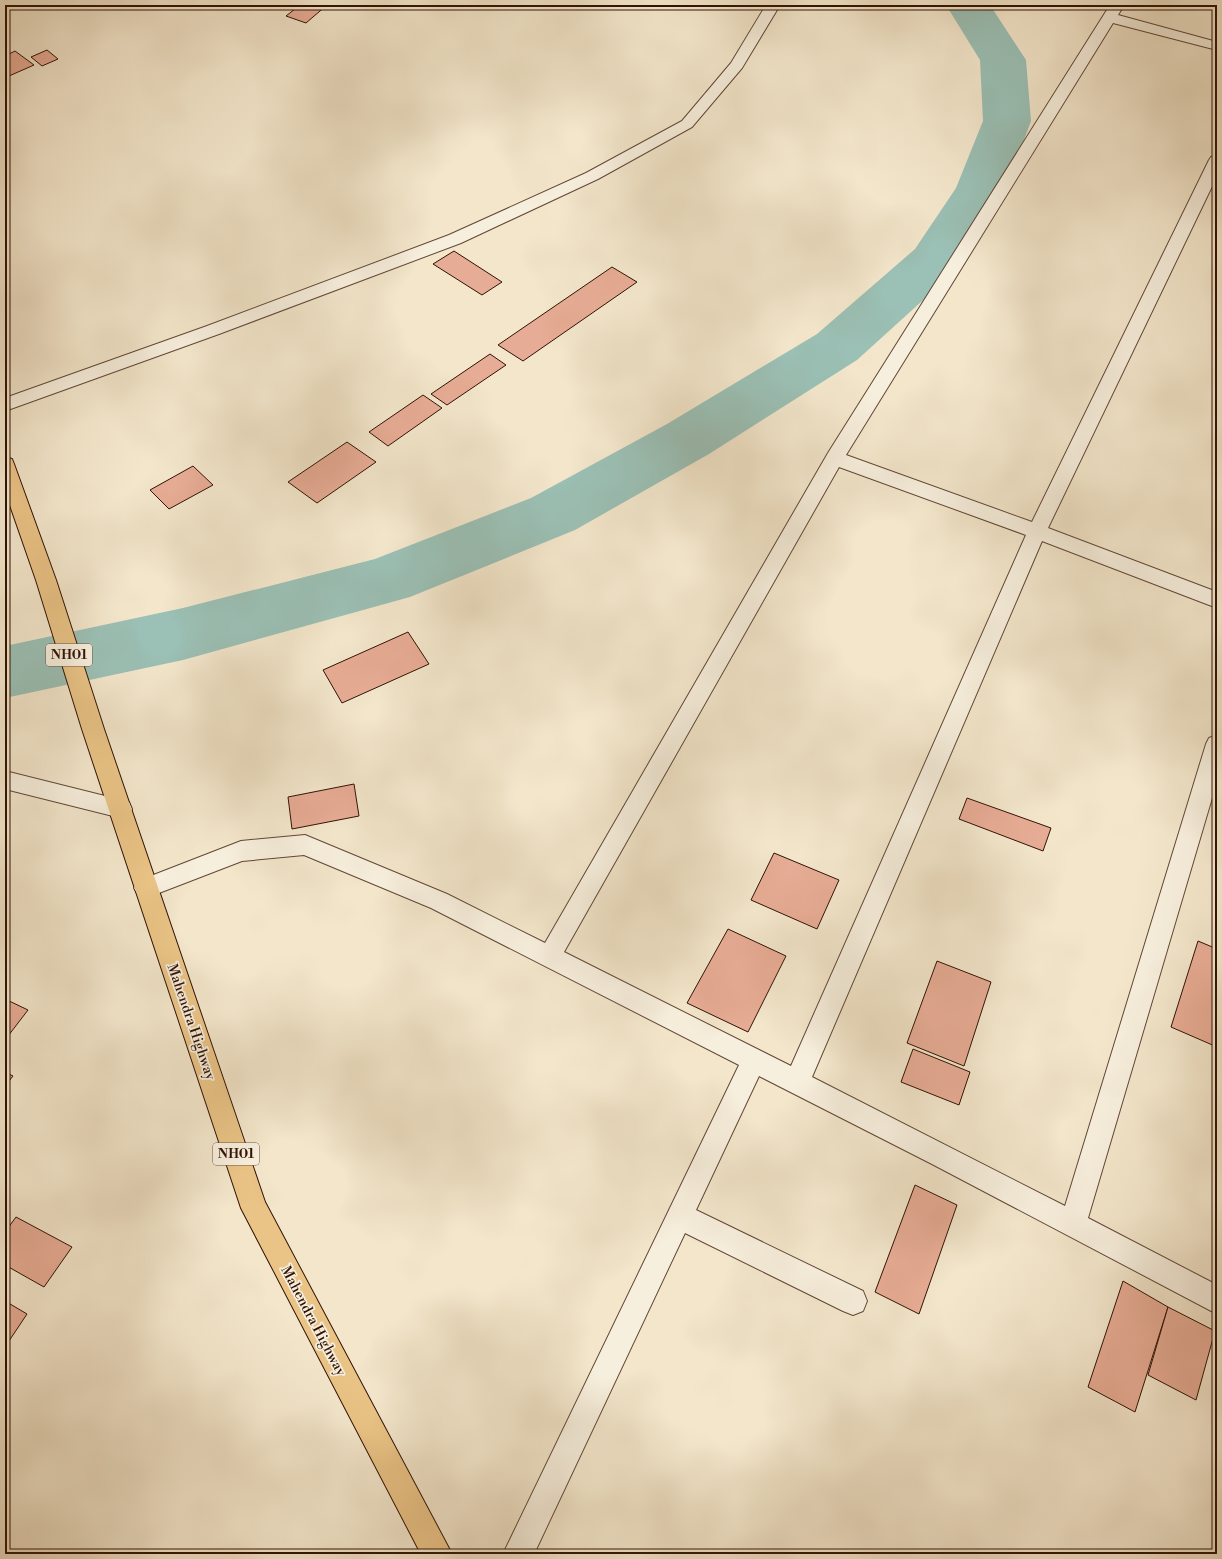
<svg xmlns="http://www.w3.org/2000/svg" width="1222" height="1559" font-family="'Libre Bodoni',serif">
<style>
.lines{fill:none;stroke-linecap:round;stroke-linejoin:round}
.river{fill:#9bc0b5;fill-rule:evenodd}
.building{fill:#e7ac95;stroke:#301204}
.minor-casing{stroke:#614736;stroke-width:2}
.highway-casing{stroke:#301204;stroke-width:2}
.minor{fill:#f7efdd;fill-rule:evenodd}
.highway{fill:#eac386;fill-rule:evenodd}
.labels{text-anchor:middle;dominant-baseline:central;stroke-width:3.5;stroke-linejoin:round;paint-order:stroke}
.shield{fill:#f7efdd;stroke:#6c5445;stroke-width:1}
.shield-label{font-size:13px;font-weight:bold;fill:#301204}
.street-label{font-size:14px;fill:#301204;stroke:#f7efdd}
</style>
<rect width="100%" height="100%" fill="#f3e6cb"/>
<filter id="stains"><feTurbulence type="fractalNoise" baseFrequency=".005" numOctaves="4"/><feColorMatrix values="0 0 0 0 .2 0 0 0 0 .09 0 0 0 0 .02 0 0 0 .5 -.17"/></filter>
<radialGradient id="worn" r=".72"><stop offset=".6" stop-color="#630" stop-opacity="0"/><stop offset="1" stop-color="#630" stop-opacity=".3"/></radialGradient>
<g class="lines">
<polygon class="river" points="946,5 990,5 1026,60 1031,121 1006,188 953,273 857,360 709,454 575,530 410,597 183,660 5,698 5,646 183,608 375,559 531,498 667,424 817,334 915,249 956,188 983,121 980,60"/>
</g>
<g class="building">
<polygon points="300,5 327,5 306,23 286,16"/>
<polygon points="47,50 58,59 42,66 31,57"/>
<polygon points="15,51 34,65 9,76 5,73 5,56"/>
<polygon points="454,251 502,282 482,295 433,264"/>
<polygon points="612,267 637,282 523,361 498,345"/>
<polygon points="490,354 506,365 447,405 431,394"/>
<polygon points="423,395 442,408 388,446 369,432"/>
<polygon points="347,442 376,462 317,503 288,482"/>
<polygon points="193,466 213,485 169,509 150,490"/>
<polygon points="408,632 429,664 342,703 323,670"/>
<polygon points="354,784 359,816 292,829 288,797"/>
<polygon points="967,798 1051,828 1043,851 959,819"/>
<polygon points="774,853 839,880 817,929 751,900"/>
<polygon points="728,929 786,956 748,1032 687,1003"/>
<polygon points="1198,941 1217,949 1217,1047 1171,1027"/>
<polygon points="937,961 991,982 964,1066 907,1043"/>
<polygon points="5,999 28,1010 5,1040"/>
<polygon points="913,1049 970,1072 959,1105 901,1082"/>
<polygon points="5,1072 13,1076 5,1086"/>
<polygon points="915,1185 957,1205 919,1314 875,1292"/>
<polygon points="16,1217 72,1247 44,1287 5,1265 5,1232"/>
<polygon points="1123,1281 1168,1307 1135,1412 1088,1387"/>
<polygon points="5,1301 27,1314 5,1347"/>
<polygon points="1168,1307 1215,1331 1196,1400 1148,1375"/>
</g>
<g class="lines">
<defs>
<g id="minor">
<polygon points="766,5 780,5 742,68 692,127 598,179 461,243 219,334 5,411 5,398 207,326 449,235 586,173 682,121 731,63"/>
<path d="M1110 5H1124L1118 15 1217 42V50L1113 23 846 455 1032 522 1209 160 1211 157 1217 155V176L1048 528 1217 592V608L1042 541 812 1077 1065 1206 1206 744 1209 738 1217 735V781L1088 1218 1217 1285V1314L932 1164 759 1076 696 1210 863 1291 867 1301 863 1311 853 1315 843 1311 685 1233 534 1554H503L739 1065 431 908 304 855 242 861 146 898 138 895 134 888 138 881 241 841 305 835 447 894 545 943 828 453ZM839 467 1026 535 791 1066 564 952Z"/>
<polygon points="5,771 129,802 132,809 129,816 121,818 5,789"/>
</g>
<polygon id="highway" points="5,457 12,459 14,464 56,580 104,729 265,1202 452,1554 421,1554 241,1208 82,729 36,580 5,491"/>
</defs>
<use href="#minor" class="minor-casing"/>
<use href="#highway" class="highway-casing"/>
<use href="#minor" class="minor"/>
<use href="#highway" class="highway"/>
</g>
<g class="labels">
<g class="shield">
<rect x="46" y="644" width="46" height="22" rx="3"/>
<rect x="213" y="1143" width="46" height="22" rx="3"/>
</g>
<g class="shield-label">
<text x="69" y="655">NH01</text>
<text x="236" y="1154">NH01</text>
</g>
<g class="street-label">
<text transform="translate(191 1022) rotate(71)">Mahendra Highway</text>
<text transform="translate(313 1321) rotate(62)">Mahendra Highway</text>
</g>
</g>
<rect width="1222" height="1559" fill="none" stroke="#f3e6cb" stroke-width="20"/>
<rect x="6" y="6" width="1210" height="1547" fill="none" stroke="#301204" stroke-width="2"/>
<rect x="10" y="10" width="1202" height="1539" fill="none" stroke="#301204"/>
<rect width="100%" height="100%" filter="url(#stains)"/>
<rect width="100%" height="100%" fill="url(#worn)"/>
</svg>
